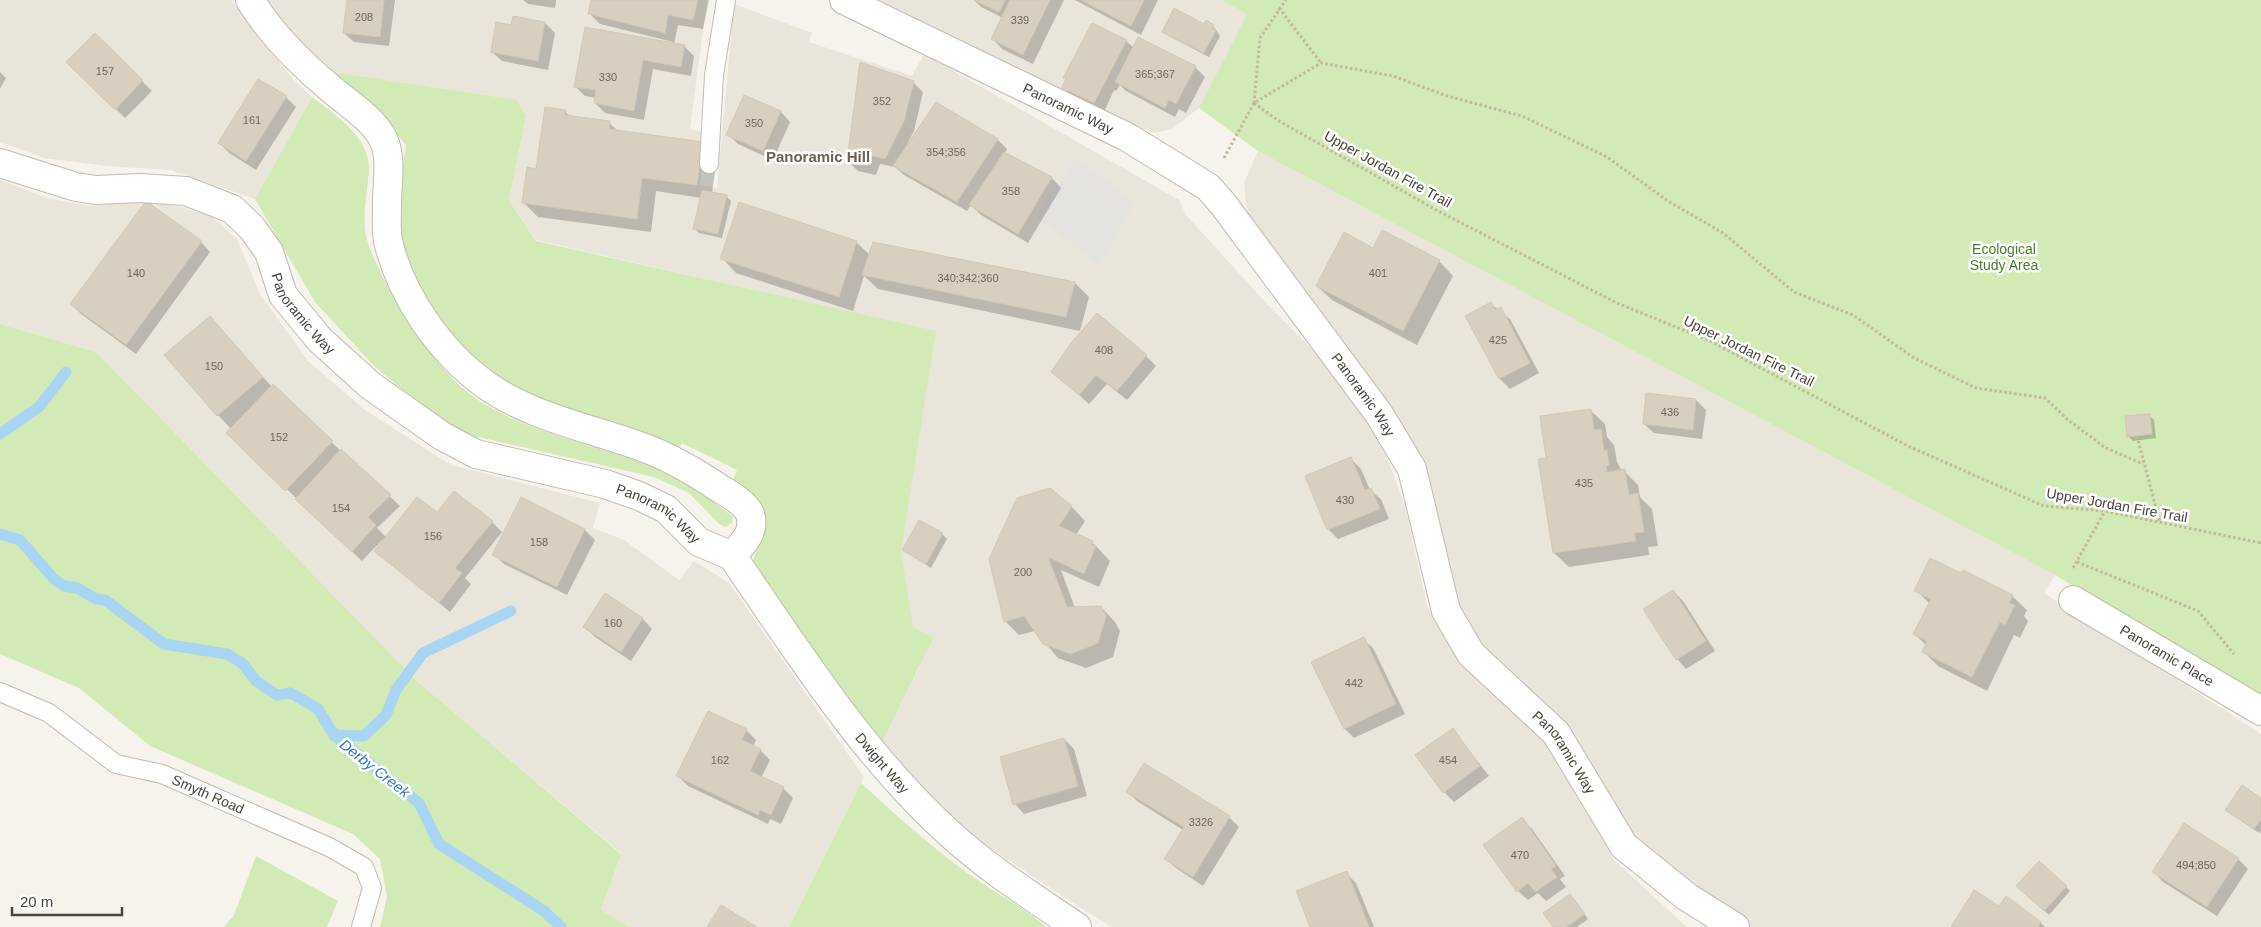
<svg xmlns="http://www.w3.org/2000/svg" width="2261" height="927" font-family="Helvetica,sans-serif">
<style>
.residential{fill:#eae5da}
.green{fill:#d2eab5}
.parking{fill:#e5e3e0}
.shadow{fill:#0003}
.lines{fill:none;stroke-linecap:round;stroke-linejoin:round}
.stream{stroke:#a9d4f2;stroke-width:11}
.building{fill:#d8cfc1;stroke:#d3c7b4}
.service-casing{stroke:#c2bbae;stroke-width:20}
.minor-casing{stroke:#c2bbae;stroke-width:30}
.path{stroke:#c4b79f;stroke-width:3;stroke-dasharray:2.5 2.5;stroke-linecap:butt}
.service{stroke:#fff;stroke-width:18}
.minor{stroke:#fff;stroke-width:28}
.labels{text-anchor:middle;dominant-baseline:central;stroke-width:5;stroke-linejoin:round;paint-order:stroke}
.number-label{font-size:11px;fill:#6e675b}
.street-label{font-size:14px;fill:#4b4439;stroke:#fff}
.park-label{font-size:14px;fill:#4a7f2a;stroke:#fff}
.neighbourhood-label{font-size:15px;font-weight:bold;fill:#6e6250;stroke:#fff}
.water-label{font-size:15px;font-style:italic;fill:#2e7ab2;stroke:#fff}
</style>
<rect width="100%" height="100%" fill="#f6f3ec"/>
<g class="residential">
<polygon points="0,0 231,0 290,76 312,97 255,199 171,170 106,166 44,158 0,142"/>
<polygon points="263,0 707,0 690,129 706,133 700,185 717,188 734,4 812,33 809,42 912,76 924,54 1179,200 1186,215 1267,304 1332,369 1378,434 1405,506 1427,606 1469,672 1508,701 1550,742 1568,770 1614,860 1687,927 1112,927 1081,908 964,831 880,747 920,666 913,627 845,311 536,240 509,200 526,116 325,71"/>
<polygon points="873,0 1221,0 1247,14 1199,108 1172,129 1152,133"/>
<polygon points="1258,151 2055,575 2044,593 2261,734 2261,927 1749,927 1691,892 1634,843 1479,650 1455,605 1438,529 1299,288 1247,213 1244,183"/>
<polygon points="0,180 47,198 90,206 156,200 211,216 237,239 260,294 308,361 365,410 451,465 600,503 593,528 624,540 679,580 694,561 729,583 864,777 789,927 629,927 601,911 621,853 417,681 96,352 0,324"/>
</g>
<g class="green">
<polygon points="1221,0 2261,0 2261,700 2055,575 1258,151 1199,108 1247,14"/>
<path d="M325 71 516 100 526 116 509 200 536 241 936 331 901 551 913 627 933 638 880 747 751 568 762 531 731 484 737 470 682 443 676 453C573 414 461 391 415 278 410 265 401 250 399 236 396 206 402 175 406 145L383 117Z"/>
<path d="M312 97C335 115 369 136 369 168 368 191 362 213 366 236 370 252 378 267 385 281 404 318 425 350 454 380 500 427 582 440 642 463 675 476 706 495 733 517L732 523 725 527 719 524 689 493 654 477 474 436 435 417 374 366 315 302 255 199Z"/>
<polygon points="0,324 96,352 417,681 621,854 601,910 629,927 380,927 387,897 380,859 353,834 150,746 79,688 0,654"/>
<path d="M861 783C896 815 931 847 970 875 995 893 1023 906 1046 927H789Z"/>
<polygon points="256,856 338,901 327,927 224,927 234,915"/>
</g>
<polygon class="parking" points="1076,159 1135,202 1099,266 1036,215"/>
<g class="shadow">
<polygon points="349,0 395,0 389,46 354,42 344,33"/>
<polygon points="523,0 556,0 555,8 528,4"/>
<polygon points="592,0 709,0 703,29 678,25 674,44 684,46 694,56 691,76 653,69 644,120 605,113 595,103 596,98 585,96 575,86 673,42 600,24 590,14"/>
<polygon points="974,0 1064,0 1033,64 1002,49 993,39 1003,18 981,7"/>
<polygon points="1075,0 1158,0 1141,35"/>
<polygon points="545,23 555,33 548,70 502,61 492,52"/>
<polygon points="1093,25 1126,41 1134,48 1195,67 1205,77 1186,113 1179,109 1175,117 1126,91 1120,85 1116,91 1114,90 1104,112 1073,97 1063,87 1067,79 1065,77"/>
<polygon points="1205,25 1213,26 1220,36 1209,57 1169,36 1164,32"/>
<polygon points="95,34 152,91 125,118 68,62"/>
<polygon points="0,72 6,78 0,89"/>
<polygon points="913,82 923,92 914,131 907,144 936,104 998,140 1007,149 1005,153 1052,178 1061,188 1028,243 981,215 971,205 967,211 904,175 895,167 880,164 876,175 858,171 848,161"/>
<polygon points="745,96 781,112 790,122 773,160 738,144 728,134"/>
<polygon points="286,97 296,107 256,170 229,153 220,143"/>
<polygon points="565,112 571,117 609,123 619,132 717,158 712,193 726,196 731,201 722,238 699,233 694,228 701,198 656,191 651,232 538,217 524,203"/>
<polygon points="201,242 210,252 136,354 81,314 71,304"/>
<polygon points="856,242 870,255 1075,283 1089,297 1080,331 878,289 864,276 853,311 736,273 722,258"/>
<polygon points="1374,249 1439,261 1453,276 1417,345 1332,300 1317,286"/>
<polygon points="1491,304 1510,319 1539,373 1510,389 1500,379 1467,316"/>
<polygon points="210,318 272,387 400,506 377,528 386,537 437,514 492,522 502,532 465,578 471,584 450,612 376,551 383,541 382,540 362,561 228,433 231,429 218,415"/>
<polygon points="1146,356 1156,366 1127,400 1107,384 1089,404 1053,372"/>
<polygon points="1696,400 1706,410 1702,439 1654,433 1644,424"/>
<polygon points="1590,410 1605,424 1607,437 1614,445 1617,462 1622,471 1624,471 1638,485 1640,497 1652,509 1658,546 1648,547 1649,555 1569,567 1554,553 1540,461 1547,459"/>
<polygon points="2149,415 2154,420 2156,438 2133,441 2128,436"/>
<polygon points="1351,459 1361,469 1370,490 1381,499 1389,519 1338,539 1328,529"/>
<polygon points="521,499 585,530 595,540 567,595 504,564 494,554"/>
<polygon points="1071,506 1085,521 1076,535 1092,542 1110,561 1099,587 1061,570 1075,608 1101,607 1115,622 1120,631 1113,657 1086,668 1058,658 1035,631 1019,635 1005,621 990,559"/>
<polygon points="942,534 947,539 931,568 903,550"/>
<polygon points="1916,590 2012,596 2027,610 2024,616 2028,621 2020,638 2014,635 1987,691 1938,666 1923,651 1926,645 1915,634 1930,604"/>
<polygon points="1673,591 1683,601 1715,651 1686,669 1677,659"/>
<polygon points="605,595 643,619 652,629 631,661 595,637 585,627"/>
<polygon points="1363,639 1373,648 1405,714 1354,738 1345,729"/>
<polygon points="746,730 756,740 753,747 760,750 770,760 761,778 783,788 793,798 781,824 770,819 768,824 688,786 678,776"/>
<polygon points="1453,730 1489,776 1454,802 1444,792"/>
<polygon points="1064,739 1074,749 1087,796 1024,814 1015,804"/>
<polygon points="1144,765 1229,817 1239,827 1203,886 1176,868 1166,859 1183,830 1137,801 1127,791"/>
<polygon points="2261,799 2261,831 2259,833 2232,814"/>
<polygon points="1522,819 1532,829 1565,876 1560,879 1566,887 1546,901 1538,893 1528,900 1518,891"/>
<polygon points="2238,859 2248,869 2217,916 2163,882 2154,872"/>
<polygon points="1346,873 1356,883 1374,927 1312,927"/>
<polygon points="2066,887 2070,891 2049,915 2022,890"/>
<polygon points="1575,900 1588,919 1577,927 1555,927"/>
<polygon points="1999,907 2040,922 2045,927 1952,927"/>
</g>
<g class="lines">
<g class="stream">
<polyline points="0,434 39,407 66,372"/>
<polyline points="0,534 20,540 54,579 64,586 77,588 96,599 105,600 164,644 227,654 242,663 256,681 277,695 291,693 318,709 334,735 419,803 439,844 544,911 561,927"/>
<polyline points="334,735 364,736 386,715 396,690 423,653 511,611"/>
</g>
</g>
<g class="building">
<polygon points="347,0 384,0 380,37 343,33"/>
<polygon points="591,0 698,0 693,20 668,15 665,33 588,14"/>
<polygon points="974,0 1005,0 999,12"/>
<polygon points="1010,0 1050,0 1023,55 991,39"/>
<polygon points="1081,0 1144,0 1131,26"/>
<polygon points="1174,8 1204,24 1206,20 1214,25 1212,28 1216,30 1204,53 1162,32"/>
<polygon points="513,16 545,22 538,61 491,52 496,22 511,25"/>
<polygon points="1092,23 1127,40 1094,103 1062,88 1066,78 1063,78"/>
<polygon points="585,27 685,45 681,67 643,60 634,111 594,103 596,90 574,87"/>
<polygon points="95,33 143,80 115,110 66,62"/>
<polygon points="1138,37 1196,66 1176,104 1169,100 1165,108 1115,82"/>
<polygon points="860,62 914,81 904,121 885,159 870,155 867,166 847,161"/>
<polygon points="258,79 287,96 246,161 218,143"/>
<polygon points="744,95 781,111 763,151 726,135"/>
<polygon points="936,102 998,139 957,202 893,166"/>
<polygon points="545,107 566,110 565,115 610,121 609,129 703,142 697,185 642,178 637,219 522,203 527,167 536,169"/>
<polygon points="1004,152 1052,177 1018,234 969,205"/>
<polygon points="702,190 727,195 718,234 693,229"/>
<polygon points="146,201 202,241 126,345 70,304"/>
<polygon points="739,202 857,241 839,297 720,259"/>
<polygon points="1382,230 1440,260 1403,331 1316,286 1344,232 1373,248"/>
<polygon points="873,242 1075,282 1066,317 862,275"/>
<polygon points="1491,302 1495,310 1501,307 1530,363 1499,379 1465,316"/>
<polygon points="1097,313 1147,355 1117,391 1096,375 1079,395 1051,372 1071,343"/>
<polygon points="210,316 263,377 217,416 164,355"/>
<polygon points="273,384 333,441 285,491 226,433"/>
<polygon points="1646,393 1696,399 1693,430 1643,424"/>
<polygon points="1591,409 1594,430 1601,429 1604,451 1607,450 1609,465 1606,466 1607,472 1625,469 1629,495 1638,493 1644,532 1634,533 1636,541 1553,553 1538,459 1546,458 1540,416"/>
<polygon points="2150,414 2152,434 2127,437 2125,416"/>
<polygon points="341,449 391,495 368,517 376,525 352,552 295,499"/>
<polygon points="1351,457 1365,490 1371,488 1380,509 1327,530 1305,476"/>
<polygon points="1050,488 1072,506 1059,526 1093,541 1092,545 1096,546 1084,574 1048,557 1067,607 1101,606 1106,616 1098,643 1071,654 1043,644 1024,616 1004,622 989,559 1017,498"/>
<polygon points="454,491 493,521 455,568 462,573 439,603 374,551 417,497 437,512"/>
<polygon points="521,497 585,529 557,587 492,555"/>
<polygon points="919,520 943,533 926,564 902,550"/>
<polygon points="1930,558 1961,573 1963,570 2013,595 2009,603 2015,605 2005,625 2000,622 1972,677 1922,652 1927,641 1913,634 1931,599 1914,591"/>
<polygon points="1673,590 1706,641 1676,660 1643,609"/>
<polygon points="605,593 643,618 621,652 583,627"/>
<polygon points="1364,637 1396,704 1344,729 1311,662"/>
<polygon points="708,711 747,729 742,740 761,749 750,771 784,787 771,815 760,810 758,815 676,776"/>
<polygon points="1453,728 1480,766 1443,793 1415,755"/>
<polygon points="1064,738 1078,786 1013,805 1000,757"/>
<polygon points="1144,763 1230,816 1193,877 1164,859 1184,827 1126,792"/>
<polygon points="2242,785 2261,798 2261,819 2254,829 2225,810"/>
<polygon points="1522,817 1556,866 1551,869 1557,877 1535,892 1528,883 1517,892 1483,845"/>
<polygon points="2184,823 2239,858 2207,907 2152,872"/>
<polygon points="2039,861 2067,886 2044,911 2016,886"/>
<polygon points="1347,871 1369,927 1310,927 1296,891"/>
<polygon points="1974,890 1999,906 2006,896 2041,922 2038,927 1951,927"/>
<polygon points="1570,894 1585,914 1566,927 1553,927 1543,913"/>
<polygon points="721,905 757,927 707,927"/>
</g>
<g class="lines">
<defs>
<g id="service">
<polyline points="709,164 714,75 726,0"/>
<path id="s1" d="M0 692 49 713 116 764 162 774 329 847 364 867 372 888 361 927"/>
</g>
<g id="minor">
<path d="M250 0C271 34 300 63 330 88 347 103 369 116 381 135 394 156 386 185 387 208 387 219 386 231 388 241 401 296 440 352 486 385 534 419 596 429 650 450 675 460 700 475 722 490 731 495 746 504 750 514 756 532 743 543 732 556"/>
<path id="s2" d="M844 0 1127 137 1208 187 1223 204 1379 414 1412 469 1446 611 1471 654 1556 733 1624 846 1687 897 1735 927"/>
<path id="s3" d="M0 163 76 187 96 190 140 188 186 191 232 209 252 228 269 252 283 295 320 340 371 386 442 436 476 454 605 484 639 496 666 509 699 542 732 556"/>
<path id="s4" d="M732 556C798 652 862 754 949 833 988 869 1033 897 1077 927"/>
<path id="s5" d="M2073 600 2261 711"/>
</g>
</defs>
<use href="#service" class="service-casing"/>
<use href="#minor" class="minor-casing"/>
<g class="path">
<polyline points="1279,8 1321,63"/>
<polyline points="1254,103 1279,121 1438,211 1617,303 1710,341 1908,446 2044,506 2105,511 2261,543"/>
<polyline points="1254,103 1260,38 1286,0"/>
<polyline points="1224,158 1254,103 1321,63 1393,76 1447,96 1522,116 1607,157 1668,201 1723,233 1794,292 1853,315 1914,358 1976,388 2045,398 2068,420 2106,448 2143,464"/>
<polyline points="2137,436 2160,523"/>
<polyline points="2077,562 2198,611 2234,654"/>
<polyline points="2073,568 2105,511"/>
</g>
<use href="#service" class="service"/>
<use href="#minor" class="minor"/>
</g>
<g class="labels">
<g class="number-label">
<text x="364" y="17">208</text>
<text x="1020" y="20">339</text>
<text x="105" y="71">157</text>
<text x="1155" y="74">365;367</text>
<text x="608" y="77">330</text>
<text x="882" y="101">352</text>
<text x="252" y="120">161</text>
<text x="754" y="123">350</text>
<text x="946" y="152">354;356</text>
<text x="1011" y="191">358</text>
<text x="136" y="273">140</text>
<text x="1378" y="273">401</text>
<text x="968" y="278">340;342;360</text>
<text x="1498" y="340">425</text>
<text x="1104" y="350">408</text>
<text x="214" y="366">150</text>
<text x="1670" y="412">436</text>
<text x="279" y="437">152</text>
<text x="1584" y="483">435</text>
<text x="1345" y="500">430</text>
<text x="341" y="508">154</text>
<text x="433" y="536">156</text>
<text x="539" y="542">158</text>
<text x="1023" y="572">200</text>
<text x="613" y="623">160</text>
<text x="1354" y="683">442</text>
<text x="720" y="760">162</text>
<text x="1448" y="760">454</text>
<text x="1201" y="822">3326</text>
<text x="1520" y="855">470</text>
<text x="2196" y="865">494;850</text>
</g>
<g class="street-label">
<text stroke="none"><textPath href="#s2" startOffset="249">Panoramic Way</textPath></text>
<text transform="translate(1388 169) rotate(29)">Upper Jordan Fire Trail</text>
<text stroke="none"><textPath href="#s3" startOffset="368">Panoramic Way</textPath></text>
<text transform="translate(1749 351) rotate(26)">Upper Jordan Fire Trail</text>
<text stroke="none"><textPath href="#s2" startOffset="669">Panoramic Way</textPath></text>
<text transform="translate(2117 505) rotate(10)">Upper Jordan Fire Trail</text>
<text stroke="none"><textPath href="#s3" startOffset="788">Panoramic Way</textPath></text>
<text stroke="none"><textPath href="#s5" startOffset="109">Panoramic Place</textPath></text>
<text stroke="none"><textPath href="#s2" startOffset="1090">Panoramic Way</textPath></text>
<text stroke="none"><textPath href="#s4" startOffset="256">Dwight Way</textPath></text>
<text stroke="none"><textPath href="#s1" startOffset="235">Smyth Road</textPath></text>
</g>
<g class="park-label">
<text x="2004" y="249">Ecological<tspan x="2004" dy="16">Study Area</tspan></text>
</g>
<g class="neighbourhood-label">
<text x="818" y="156">Panoramic Hill</text>
</g>
<g class="water-label">
<text transform="translate(375 768) rotate(38)">Derby Creek</text>
</g>
</g>
<path d="M12 907v8h110v-8" fill="none" stroke="#4b4439" stroke-width="2.5"/>
<text x="20" y="907" font-size="15" fill="#4b4439" stroke="#ffffff" stroke-width="4" paint-order="stroke">20 m</text>
</svg>
